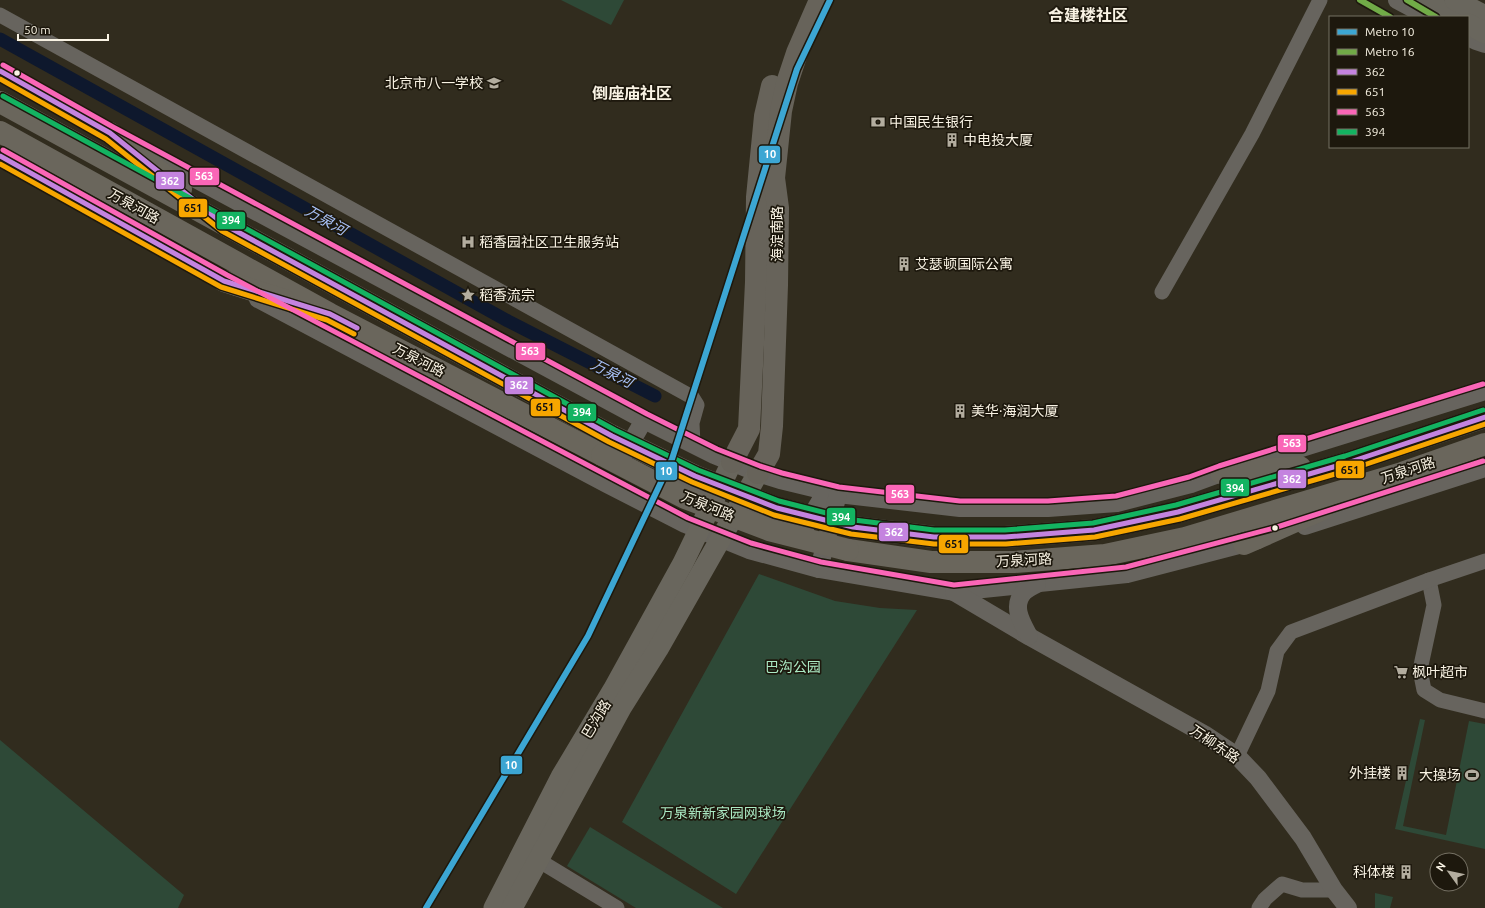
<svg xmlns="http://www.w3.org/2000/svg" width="1485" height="908" font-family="Ubuntu,'Noto Sans SC',sans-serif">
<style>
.green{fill:#2e4937}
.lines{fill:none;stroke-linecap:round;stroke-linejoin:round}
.canal{stroke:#0e182d;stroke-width:13}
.minor{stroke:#67645e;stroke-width:15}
.tertiary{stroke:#67645e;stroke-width:18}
.secondary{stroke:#69665d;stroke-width:21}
.primary{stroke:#67635a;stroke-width:22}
.trunk{stroke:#6a665c;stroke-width:22}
.trunk-bridge{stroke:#6a665c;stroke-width:22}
.bus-1-casing{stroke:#1d180d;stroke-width:8}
.bus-2-casing{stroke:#1d180d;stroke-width:8}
.bus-3-casing{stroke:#1d180d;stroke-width:8}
.bus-4-casing{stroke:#1d180d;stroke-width:8}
.bus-1{stroke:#c483df;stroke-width:5}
.bus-2{stroke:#f7a600;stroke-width:5}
.bus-3{stroke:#fa66b7;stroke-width:5}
.bus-4{stroke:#13b361;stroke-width:5}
.metro-1-casing{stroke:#1d180d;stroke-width:9}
.metro-2-casing{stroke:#1d180d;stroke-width:9}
.metro-1{stroke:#3ca6d3;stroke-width:6}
.metro-2{stroke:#71ab47;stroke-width:6}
.bus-dot{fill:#f9f3e4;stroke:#1d180d;stroke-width:1.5}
.labels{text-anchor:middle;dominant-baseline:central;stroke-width:3.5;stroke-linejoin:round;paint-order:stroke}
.poi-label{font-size:14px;fill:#f9f3e4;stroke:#1d180d;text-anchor:start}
.street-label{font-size:14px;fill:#f9f3e4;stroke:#1d180d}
.park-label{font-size:14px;fill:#abeac4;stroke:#1d180d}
.water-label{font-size:15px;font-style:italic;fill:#a8c2f9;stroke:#1d180d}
.quarter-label{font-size:16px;font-weight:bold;fill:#f9f3e4;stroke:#1d180d}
.line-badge{stroke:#1d180d;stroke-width:1.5}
.badge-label{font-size:11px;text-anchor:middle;font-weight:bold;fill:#fff}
.pale-badge-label{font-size:11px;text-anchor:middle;font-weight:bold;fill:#111}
</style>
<rect width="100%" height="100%" fill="#312c1e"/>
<g class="green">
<polygon points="561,0 624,0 611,25"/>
<polygon points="759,574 835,601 880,608 917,610 736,894 622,822"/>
<polygon points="1420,719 1425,720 1403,826 1446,835 1469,721 1485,724 1485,849 1395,829"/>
<polygon points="0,740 184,895 178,908 0,908"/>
<polygon points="590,827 723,908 636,908 567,866"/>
<polygon points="1375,893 1393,897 1390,908 1375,908"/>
</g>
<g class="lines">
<polyline class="canal" points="0,39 508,321 655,396"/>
<g class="minor">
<polyline points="0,15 692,397 697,405 692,423 693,444"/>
<polyline points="1162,292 1252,134 1320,0"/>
<polyline points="1429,580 1434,605 1420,670 1424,690 1440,700 1485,711"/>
<polyline points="1237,756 1268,691 1277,651 1291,632 1429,580 1485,561"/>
<polyline points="538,860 617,908"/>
<polyline points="1259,908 1265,899 1282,884 1302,890 1334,890"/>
</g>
<g class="tertiary">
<polyline points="1397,0 1429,17"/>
<polyline points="1468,37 1476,41 1485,44"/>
<polyline points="0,71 110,133 644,420 714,455 758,473 780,480 838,494 960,508 1048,508 1117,503 1191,484 1221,473 1485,391"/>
<polyline points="0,156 236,287"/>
<polyline points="258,299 607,484 685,524 749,550 819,569 954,592 1127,574 1258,540"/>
<polyline points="623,456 644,420"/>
<polyline points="663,484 670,479 716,499"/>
<polyline points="739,508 771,519 805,527 826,491"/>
<polyline points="1305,526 1485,468"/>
<polyline points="819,569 838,494"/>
<polyline points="954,592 1030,637 1204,734 1237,756 1258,778 1303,838 1334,890 1348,908"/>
<path d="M1029 636C1022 623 1011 606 1024 592 1027 589 1033 586 1037 584"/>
</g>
<g class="secondary">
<polyline points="1422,0 1454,17"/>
<polyline points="1455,0 1485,16"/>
<polyline points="1468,24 1485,33"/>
<polyline points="494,908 561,777 613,690 683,563 732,462"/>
<polyline points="512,908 621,708 658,649 758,473"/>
</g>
<g class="primary">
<polyline points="732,462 749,429 756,282 757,197 765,116 772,86"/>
<polyline points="758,473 769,454 772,426 777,285 778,208 774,178 781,111 787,83 797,53 820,0"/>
</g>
<g class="trunk">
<polyline points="0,102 612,436"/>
<polyline points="0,132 330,314 602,455"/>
<polyline points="110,133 181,189"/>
<polyline points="224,281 284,300"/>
<polyline points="1221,473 1300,467"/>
<polyline points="853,527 934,537 1005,537 1094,530 1178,512 1347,463 1485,417"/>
<polyline points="1244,544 1323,509"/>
<polyline points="848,550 931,562 1014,562 1105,555 1185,538 1402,473 1485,444"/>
</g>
<g class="trunk-bridge">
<polyline points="612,436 695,476 777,508 853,527"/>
<polyline points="602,455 685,498 769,530 848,550"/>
</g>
<defs>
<g id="bus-1">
<polyline points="0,71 110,133 225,225 612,436 695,476 777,508 853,527 934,537 1005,537 1094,530 1178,512 1347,463 1485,417"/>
<polyline points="0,156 224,281 330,314 357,328"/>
</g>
<g id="bus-2">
<polyline points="0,79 106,139 222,231 609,442 692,482 774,515 851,534 934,544 1006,544 1095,537 1180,519 1349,470 1485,424"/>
<polyline points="0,164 221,287 327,320 354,334"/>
</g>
<g id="bus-3">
<polyline points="3,65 113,127 647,414 717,449 760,466 782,473 839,487 960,501 1048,501 1116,496 1189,477 1219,466 1483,384"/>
<polyline points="3,150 227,275 688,518 751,543 821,562 954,585 1126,567 1274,528 1483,461"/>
</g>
<polyline id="bus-4" points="3,96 615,430 698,470 779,501 854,520 934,530 1005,530 1093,523 1176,505 1345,456 1483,410"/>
</defs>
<use href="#bus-1" class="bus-1-casing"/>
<use href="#bus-2" class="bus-2-casing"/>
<use href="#bus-3" class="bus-3-casing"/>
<use href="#bus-4" class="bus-4-casing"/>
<use href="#bus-1" class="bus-1"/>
<use href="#bus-2" class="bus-2"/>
<use href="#bus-3" class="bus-3"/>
<use href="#bus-4" class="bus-4"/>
<defs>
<polyline id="metro-1" points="426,908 588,636 672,459 797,69 830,0"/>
<g id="metro-2">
<polyline points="1360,0 1390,17"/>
<polyline points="1407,0 1436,17"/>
</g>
</defs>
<use href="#metro-1" class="metro-1-casing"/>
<use href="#metro-2" class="metro-2-casing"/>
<use href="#metro-1" class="metro-1"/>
<use href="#metro-2" class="metro-2"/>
</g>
<defs>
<symbol id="school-bare" viewBox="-9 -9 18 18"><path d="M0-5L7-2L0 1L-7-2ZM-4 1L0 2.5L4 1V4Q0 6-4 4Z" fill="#b3ad9f" stroke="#1d180d" stroke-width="2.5" paint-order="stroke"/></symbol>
<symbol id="bank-bare" viewBox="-9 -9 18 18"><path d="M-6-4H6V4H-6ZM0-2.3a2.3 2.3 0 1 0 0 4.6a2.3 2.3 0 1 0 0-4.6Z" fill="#b3ad9f" stroke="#1d180d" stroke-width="2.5" paint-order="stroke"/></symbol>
<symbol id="building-bare" viewBox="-9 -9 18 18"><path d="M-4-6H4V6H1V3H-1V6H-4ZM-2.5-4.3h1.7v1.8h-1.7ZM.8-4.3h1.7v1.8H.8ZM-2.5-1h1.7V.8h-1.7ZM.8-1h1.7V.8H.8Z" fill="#b3ad9f" stroke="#1d180d" stroke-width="2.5" paint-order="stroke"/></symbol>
<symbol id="hospital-bare" viewBox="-9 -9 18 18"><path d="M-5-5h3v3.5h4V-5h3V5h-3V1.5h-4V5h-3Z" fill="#b3ad9f" stroke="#1d180d" stroke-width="2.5" paint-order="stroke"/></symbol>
<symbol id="sight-bare" viewBox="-9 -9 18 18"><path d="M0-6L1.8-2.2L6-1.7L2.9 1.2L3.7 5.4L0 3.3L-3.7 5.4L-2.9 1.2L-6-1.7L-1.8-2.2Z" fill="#b3ad9f" stroke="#1d180d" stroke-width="2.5" paint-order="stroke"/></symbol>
<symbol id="supermarket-bare" viewBox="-9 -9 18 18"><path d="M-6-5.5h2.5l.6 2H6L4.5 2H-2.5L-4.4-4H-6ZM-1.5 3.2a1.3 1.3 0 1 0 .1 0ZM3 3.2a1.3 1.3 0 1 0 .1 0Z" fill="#b3ad9f" stroke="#1d180d" stroke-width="2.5" paint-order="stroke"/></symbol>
<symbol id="stadium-bare" viewBox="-9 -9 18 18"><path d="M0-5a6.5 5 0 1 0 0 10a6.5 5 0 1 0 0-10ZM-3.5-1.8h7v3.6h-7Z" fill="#b3ad9f" stroke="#1d180d" stroke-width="2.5" paint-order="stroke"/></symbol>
</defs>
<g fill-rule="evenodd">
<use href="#school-bare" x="484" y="73" width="20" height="20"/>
<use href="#bank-bare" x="868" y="112" width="20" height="20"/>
<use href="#building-bare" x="942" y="130" width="20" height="20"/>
<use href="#hospital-bare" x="458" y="232" width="20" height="20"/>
<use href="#building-bare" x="894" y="254" width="20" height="20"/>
<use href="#sight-bare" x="458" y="285" width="20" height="20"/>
<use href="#building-bare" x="950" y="401" width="20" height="20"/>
<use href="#supermarket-bare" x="1391" y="662" width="20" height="20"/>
<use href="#building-bare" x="1392" y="763" width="20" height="20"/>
<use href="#stadium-bare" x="1462" y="765" width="20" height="20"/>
<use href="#building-bare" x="1396" y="862" width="20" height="20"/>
</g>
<g class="bus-dot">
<circle cx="17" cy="73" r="3.5"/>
<circle cx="1275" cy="528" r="3.5"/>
</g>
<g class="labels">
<g class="poi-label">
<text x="483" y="83" text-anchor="end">北京市八一学校</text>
<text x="889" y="122">中国民生银行</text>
<text x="963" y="140">中电投大厦</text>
<text x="479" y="242">稻香园社区卫生服务站</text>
<text x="915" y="264">艾瑟顿国际公寓</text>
<text x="479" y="295">稻香流宗</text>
<text x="971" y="411">美华·海润大厦</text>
<text x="1412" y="672">枫叶超市</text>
<text x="1391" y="773" text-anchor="end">外挂楼</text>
<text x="1461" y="775" text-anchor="end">大操场</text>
<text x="1395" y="872" text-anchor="end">科体楼</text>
</g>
<g class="street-label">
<text transform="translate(134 206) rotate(29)">万泉河路</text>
<text transform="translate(777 234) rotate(-90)">海淀南路</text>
<text transform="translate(419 360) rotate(27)">万泉河路</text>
<text transform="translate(1408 470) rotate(-18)">万泉河路</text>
<text transform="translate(708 506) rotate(22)">万泉河路</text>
<text transform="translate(1024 560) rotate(-3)">万泉河路</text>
<text transform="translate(596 719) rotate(-59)">巴沟路</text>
<text transform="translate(1215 744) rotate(34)">万柳东路</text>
</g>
<g class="park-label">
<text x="793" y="667">巴沟公园</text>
<text x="723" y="813">万泉新新家园网球场</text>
</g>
<g class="water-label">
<text transform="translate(326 220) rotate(29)">万泉河</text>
<text transform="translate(612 373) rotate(27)">万泉河</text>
</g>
<g class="quarter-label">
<text x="1088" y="15">合建楼社区</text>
<text x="632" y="93">倒座庙社区</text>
</g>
</g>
<g class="line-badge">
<rect x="758" y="145" width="23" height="19" rx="4" fill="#3ca6d3"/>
<rect x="189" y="167" width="31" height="19" rx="4" fill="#fa66b7"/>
<rect x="155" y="171" width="30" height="19" rx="4" fill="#c483df"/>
<rect x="178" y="198" width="30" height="20" rx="4" fill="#f7a600"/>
<rect x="216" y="211" width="30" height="19" rx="4" fill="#13b361"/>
<rect x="515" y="342" width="31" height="19" rx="4" fill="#fa66b7"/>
<rect x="504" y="376" width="30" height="19" rx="4" fill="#c483df"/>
<rect x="530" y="398" width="31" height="19" rx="4" fill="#f7a600"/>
<rect x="567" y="403" width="30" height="19" rx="4" fill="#13b361"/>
<rect x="1277" y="434" width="30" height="19" rx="4" fill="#fa66b7"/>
<rect x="1335" y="460" width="30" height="19" rx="4" fill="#f7a600"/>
<rect x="655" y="461" width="23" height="20" rx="4" fill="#3ca6d3"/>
<rect x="1277" y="469" width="30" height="20" rx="4" fill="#c483df"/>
<rect x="1220" y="478" width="30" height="19" rx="4" fill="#13b361"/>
<rect x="885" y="484" width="30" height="20" rx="4" fill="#fa66b7"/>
<rect x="826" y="507" width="30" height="19" rx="4" fill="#13b361"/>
<rect x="878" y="522" width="31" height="20" rx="4" fill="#c483df"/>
<rect x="938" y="534" width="31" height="20" rx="4" fill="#f7a600"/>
<rect x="500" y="755" width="23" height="20" rx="4" fill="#3ca6d3"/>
</g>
<g class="badge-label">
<text x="770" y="158">10</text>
<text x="204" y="180">563</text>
<text x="170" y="185">362</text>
<text x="231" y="224">394</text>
<text x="530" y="355">563</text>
<text x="519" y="389">362</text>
<text x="582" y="416">394</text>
<text x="1292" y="447">563</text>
<text x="666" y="475">10</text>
<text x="1292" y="483">362</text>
<text x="1235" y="492">394</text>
<text x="900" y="498">563</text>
<text x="841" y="521">394</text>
<text x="894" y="536">362</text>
<text x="511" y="769">10</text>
</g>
<g class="pale-badge-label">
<text x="193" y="212">651</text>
<text x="545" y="411">651</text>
<text x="1350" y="474">651</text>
<text x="954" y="548">651</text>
</g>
<rect x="1329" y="16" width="140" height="132" fill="#1d180d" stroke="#757063"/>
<rect x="1337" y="29" width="20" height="6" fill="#3ca6d3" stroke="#757063"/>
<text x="1365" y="36" font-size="12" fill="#f9f3e4">Metro 10</text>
<rect x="1337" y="49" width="20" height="6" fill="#71ab47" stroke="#757063"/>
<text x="1365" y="56" font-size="12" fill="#f9f3e4">Metro 16</text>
<rect x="1337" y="69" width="20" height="6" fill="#c483df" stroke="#757063"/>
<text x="1365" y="76" font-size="12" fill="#f9f3e4">362</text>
<rect x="1337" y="89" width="20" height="6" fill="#f7a600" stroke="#757063"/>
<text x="1365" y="96" font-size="12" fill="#f9f3e4">651</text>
<rect x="1337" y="109" width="20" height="6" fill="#fa66b7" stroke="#757063"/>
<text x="1365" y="116" font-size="12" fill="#f9f3e4">563</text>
<rect x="1337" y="129" width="20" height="6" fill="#13b361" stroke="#757063"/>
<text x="1365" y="136" font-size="12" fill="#f9f3e4">394</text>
<g transform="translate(1449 872) rotate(303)"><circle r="19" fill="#1d180d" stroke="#757063"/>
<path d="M0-3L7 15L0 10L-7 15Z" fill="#b3ad9f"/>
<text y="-6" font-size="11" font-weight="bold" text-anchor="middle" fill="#f9f3e4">N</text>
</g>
<path d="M18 34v6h90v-6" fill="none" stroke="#f9f3e4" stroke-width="2"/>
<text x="24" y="34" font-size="12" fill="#f9f3e4" stroke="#1d180d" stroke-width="3" paint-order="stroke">50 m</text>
</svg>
